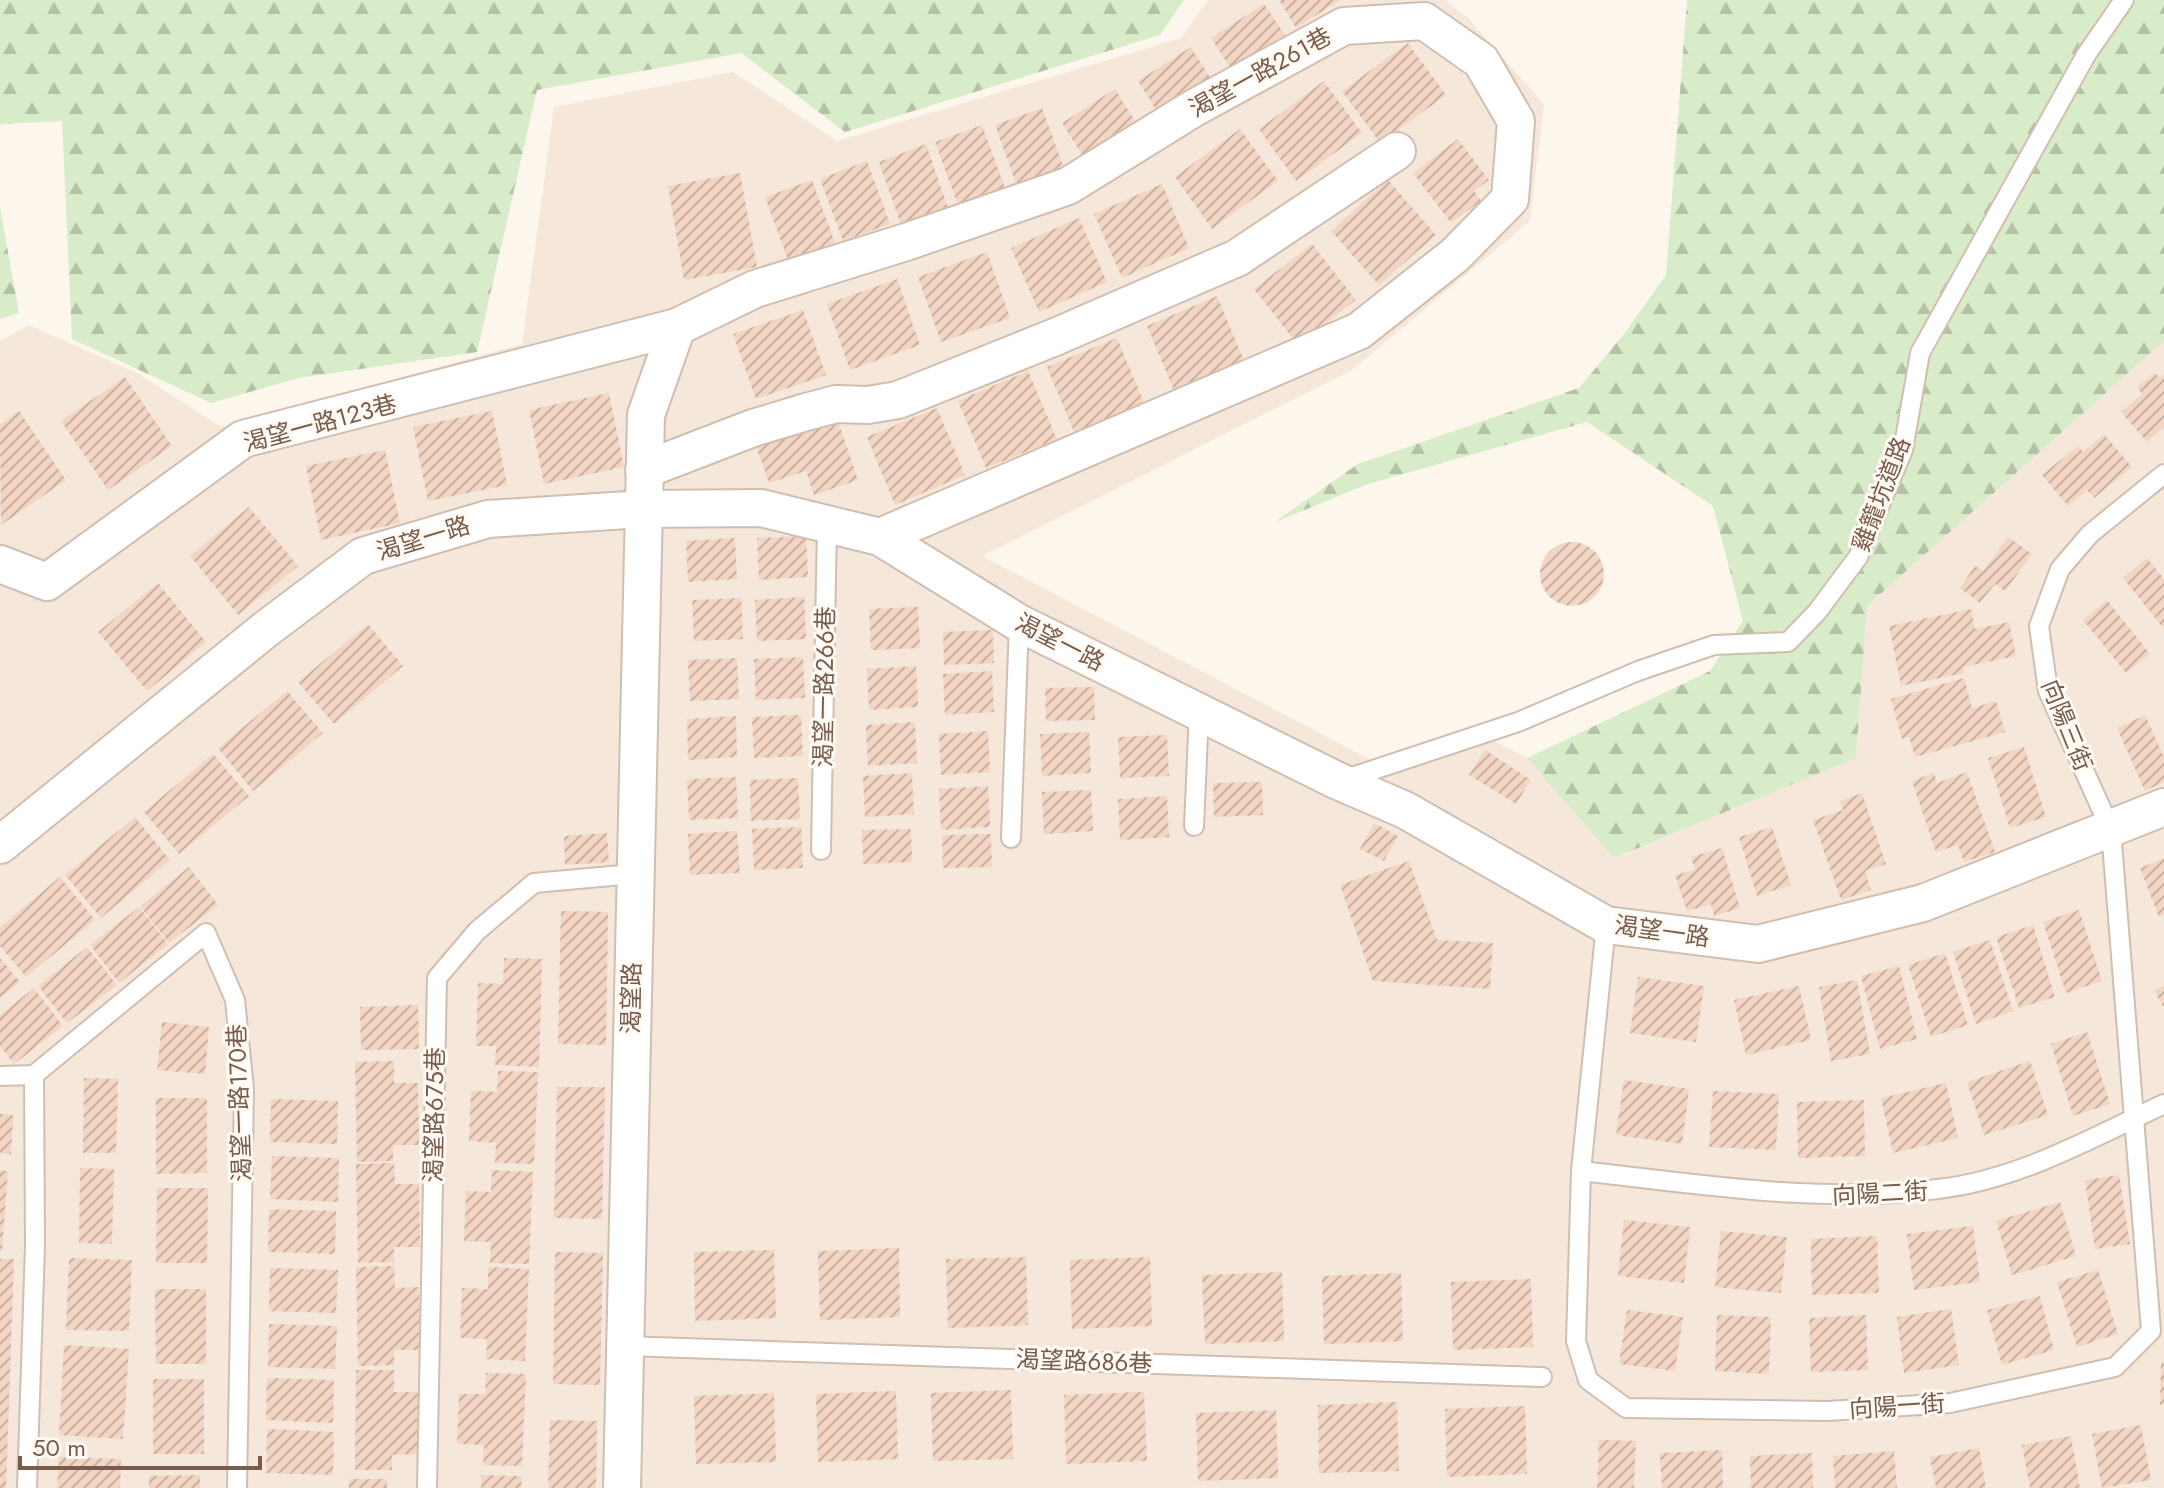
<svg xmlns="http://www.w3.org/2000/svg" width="2164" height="1488" font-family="Jost,'Noto Sans TC',sans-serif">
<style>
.residential{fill:#f5e8da}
.forest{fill:url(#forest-firs)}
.building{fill:url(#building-hatch)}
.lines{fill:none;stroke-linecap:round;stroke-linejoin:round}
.service-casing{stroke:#d1beb0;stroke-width:22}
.minor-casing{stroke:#d1beb0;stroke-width:40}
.service{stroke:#fff;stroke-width:18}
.minor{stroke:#fff;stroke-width:36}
.labels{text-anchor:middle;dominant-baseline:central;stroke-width:6;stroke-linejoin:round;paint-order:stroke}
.street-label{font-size:24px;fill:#7a5c4d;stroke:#fffaf3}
</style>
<defs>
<pattern id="forest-firs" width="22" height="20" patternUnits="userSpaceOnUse" patternTransform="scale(2)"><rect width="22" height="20" fill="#d8ecc9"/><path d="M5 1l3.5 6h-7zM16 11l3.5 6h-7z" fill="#b4c2a5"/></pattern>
<pattern id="building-hatch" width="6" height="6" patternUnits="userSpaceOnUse" patternTransform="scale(2)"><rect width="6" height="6" fill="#f3d5c3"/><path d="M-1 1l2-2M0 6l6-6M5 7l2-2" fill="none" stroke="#cab0a1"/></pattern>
</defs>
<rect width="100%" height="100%" fill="#fdf6ec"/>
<polygon class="residential" points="1208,0 1445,0 1468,18 1544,104 1530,221 1351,371 982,556 1394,772 1492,740 1527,758 1615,858 1856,758 1867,606 2164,341 2164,1488 0,1488 0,341 29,325 139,374 221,427 522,344 554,107 733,72 837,141 1181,38"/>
<g class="forest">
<polygon points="0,0 1184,0 1160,35 845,132 741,53 537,90 477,352 299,378 211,403 72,339 62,121 0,124"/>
<polygon points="1687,0 2164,0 2164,341 1867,606 1856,758 1614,858 1527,758 1710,671 1743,621 1713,506 1587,422 1368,484 1273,523 1358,464 1579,388 1624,334 1666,275"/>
<polygon points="0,208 19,313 0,319"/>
</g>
<g class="building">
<polygon points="1279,0 1340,0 1296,28"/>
<polygon points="1264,4 1285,35 1231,69 1211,38"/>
<polygon points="1408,43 1446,95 1380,143 1342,91"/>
<polygon points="1191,47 1211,79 1158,113 1138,81"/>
<polygon points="1324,81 1362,133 1296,181 1259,129"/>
<polygon points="1115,89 1135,121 1082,155 1062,123"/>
<polygon points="1042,108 1065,171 1018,189 995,125"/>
<polygon points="982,125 1005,188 958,205 935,142"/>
<polygon points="1240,129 1278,181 1212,229 1175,177"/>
<polygon points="1458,139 1489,180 1474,191 1481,201 1451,223 1413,173"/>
<polygon points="926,144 948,208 901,225 879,162"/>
<polygon points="867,161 890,224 843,241 820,179"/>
<polygon points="740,173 757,267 684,280 668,186"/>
<polygon points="812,180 835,243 788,260 765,197"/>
<polygon points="1388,180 1436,235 1379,285 1331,231"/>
<polygon points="1162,184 1189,248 1122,278 1094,214"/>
<polygon points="1079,218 1107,282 1039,312 1011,248"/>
<polygon points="1312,244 1356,300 1298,345 1254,289"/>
<polygon points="987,252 1010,318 941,342 918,277"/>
<polygon points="897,279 920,345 850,370 827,304"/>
<polygon points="1217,296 1245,363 1175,393 1147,326"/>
<polygon points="803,310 826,375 756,399 733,334"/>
<polygon points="1117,338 1145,405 1075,434 1047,367"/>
<polygon points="1028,371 1057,439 986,468 958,401"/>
<polygon points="2154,373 2160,377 2164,374 2164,427 2147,442 2121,412 2142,394 2137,387"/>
<polygon points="125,377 172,446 108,490 61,421"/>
<polygon points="609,393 624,467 544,484 529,410"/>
<polygon points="937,408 965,475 895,505 867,437"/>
<polygon points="19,411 66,480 1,525 0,424"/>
<polygon points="492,411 507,485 428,501 413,427"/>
<polygon points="836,415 858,480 814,495 806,471 769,483 755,443"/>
<polygon points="2104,434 2132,467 2094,498 2087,490 2068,506 2042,475 2078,446 2083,452"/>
<polygon points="385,450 400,523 321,540 306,466"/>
<polygon points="249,507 298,566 238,615 190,556"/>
<polygon points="806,536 808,577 759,580 757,538"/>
<polygon points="2008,537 2032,554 2005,591 1995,584 1980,603 1960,588 1975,566 1983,571"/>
<polygon points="735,538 737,579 688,582 686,541"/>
<circle cx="1572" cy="574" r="32"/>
<polygon points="2147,558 2164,579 2164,629 2123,578"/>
<polygon points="158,583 206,642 147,691 98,632"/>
<polygon points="804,597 806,639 757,641 755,600"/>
<polygon points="741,598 743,639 694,641 692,600"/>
<polygon points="2107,600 2150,654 2126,673 2083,620"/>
<polygon points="918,607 920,648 871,650 869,609"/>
<polygon points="1971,609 1975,629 2009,622 2016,656 1963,667 1964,673 1901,686 1889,626"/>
<polygon points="368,624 403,666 334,724 298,682"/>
<polygon points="993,630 994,663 944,665 943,632"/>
<polygon points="803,657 805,698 756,700 754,659"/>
<polygon points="737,658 739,699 690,701 688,660"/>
<polygon points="916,666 918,707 869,710 867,669"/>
<polygon points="992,671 994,712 945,715 943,674"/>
<polygon points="1964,678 1972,708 1996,701 2005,732 1915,757 1909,737 1902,739 1891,699"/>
<polygon points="1094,687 1095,720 1046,721 1045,688"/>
<polygon points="287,691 323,733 253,791 218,748"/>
<polygon points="801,715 803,756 754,758 752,717"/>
<polygon points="2145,715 2164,757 2164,782 2145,791 2117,728"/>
<polygon points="736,716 737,757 688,760 687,719"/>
<polygon points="915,722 917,763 868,766 866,725"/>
<polygon points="988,731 990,772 941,775 939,734"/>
<polygon points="1089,732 1091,773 1042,776 1040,734"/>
<polygon points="1167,735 1169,776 1120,778 1118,737"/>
<polygon points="2024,747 2046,817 2010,828 1988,758"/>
<polygon points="1485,750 1531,780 1516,804 1469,775"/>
<polygon points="213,754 249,796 179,854 144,812"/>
<polygon points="1967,772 1995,852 1964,862 1958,845 1936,852 1912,781 1934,773 1937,783"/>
<polygon points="912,773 914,814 865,817 863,776"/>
<polygon points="736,777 738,818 689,820 687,779"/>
<polygon points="798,778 800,819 751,821 750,780"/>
<polygon points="1262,782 1263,815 1214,817 1213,783"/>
<polygon points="988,786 990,827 941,830 939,789"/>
<polygon points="1091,790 1093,831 1044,834 1042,792"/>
<polygon points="1862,793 1886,864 1865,871 1871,890 1841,900 1813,820 1843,810 1840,801"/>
<polygon points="1167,796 1169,837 1120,840 1118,799"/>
<polygon points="135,817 170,860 101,918 65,875"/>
<polygon points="1374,823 1398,836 1384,861 1360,849"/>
<polygon points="801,827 803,868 754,870 752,829"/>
<polygon points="1772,827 1791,885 1757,896 1739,837"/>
<polygon points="911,829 912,862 863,864 862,830"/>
<polygon points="737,831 740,873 690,875 688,834"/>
<polygon points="607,833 609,862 565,865 564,836"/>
<polygon points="991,834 992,867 943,868 942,835"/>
<polygon points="1722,848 1740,908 1714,916 1711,904 1687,911 1675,875 1695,870 1691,857"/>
<polygon points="2164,858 2164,915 2159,917 2140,868"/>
<polygon points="1409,861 1437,940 1493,943 1490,989 1373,981 1340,885"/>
<polygon points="189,867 218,905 169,943 140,906"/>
<polygon points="60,877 95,920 26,977 0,946 0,927"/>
<polygon points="139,907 168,944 119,983 90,945"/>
<polygon points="2079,910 2102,981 2066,993 2043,922"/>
<polygon points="561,911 608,912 606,1045 558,1044"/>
<polygon points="2033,925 2055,997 2019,1008 1996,937"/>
<polygon points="1990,940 2013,1011 1976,1024 1953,952"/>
<polygon points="87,947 117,985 67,1023 38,986"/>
<polygon points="1945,953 1968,1025 1931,1037 1908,965"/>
<polygon points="0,958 20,982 0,998"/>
<polygon points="504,958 542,959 539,1067 495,1065 496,1046 476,1046 478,983 503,984"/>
<polygon points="1899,966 1917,1039 1880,1049 1861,976"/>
<polygon points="1638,977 1704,986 1696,1042 1630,1033"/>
<polygon points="1857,980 1870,1054 1831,1061 1819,987"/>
<polygon points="2164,985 2164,1008 2154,991"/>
<polygon points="1799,986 1811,1040 1746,1055 1734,1000"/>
<polygon points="34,988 63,1026 14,1064 0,1046 0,1015"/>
<polygon points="418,1005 419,1049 361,1050 360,1007"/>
<polygon points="162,1022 209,1027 205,1074 157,1070"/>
<polygon points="2087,1032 2110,1104 2073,1116 2051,1044"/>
<polygon points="394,1061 394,1083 418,1083 419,1145 393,1145 393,1161 357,1162 355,1062"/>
<polygon points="2030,1061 2048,1115 1984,1135 1967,1082"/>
<polygon points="498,1071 538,1072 534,1164 495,1163 496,1143 469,1141 471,1091 497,1092"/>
<polygon points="84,1078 118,1079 116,1153 83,1153"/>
<polygon points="1624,1080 1689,1089 1682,1144 1616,1135"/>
<polygon points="1946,1083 1958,1138 1893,1153 1881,1098"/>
<polygon points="557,1087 605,1087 602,1219 554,1218"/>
<polygon points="1713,1091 1779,1094 1776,1150 1709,1147"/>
<polygon points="156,1098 207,1098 207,1173 156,1174"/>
<polygon points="271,1099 338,1101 337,1144 270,1142"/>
<polygon points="1864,1100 1865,1156 1798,1158 1797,1102"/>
<polygon points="0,1114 13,1115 11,1154 0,1153"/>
<polygon points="272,1156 339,1158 338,1202 270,1199"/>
<polygon points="394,1163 395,1184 419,1184 420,1247 394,1247 394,1262 358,1263 356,1164"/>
<polygon points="80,1168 114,1169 112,1244 79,1243"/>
<polygon points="492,1170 533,1172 529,1264 490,1263 491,1242 464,1241 466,1191 491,1192"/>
<polygon points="0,1171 8,1171 2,1251 0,1251"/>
<polygon points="2119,1175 2130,1244 2095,1249 2085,1180"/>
<polygon points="157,1188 208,1188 207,1263 156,1263"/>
<polygon points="2060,1202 2076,1256 2012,1275 1996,1221"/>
<polygon points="269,1209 336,1211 335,1254 268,1252"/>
<polygon points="1624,1220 1690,1227 1684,1283 1618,1276"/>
<polygon points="1973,1226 1980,1282 1914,1290 1907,1234"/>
<polygon points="1721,1231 1787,1237 1781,1293 1715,1287"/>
<polygon points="1877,1236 1879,1293 1812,1295 1811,1239"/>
<polygon points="899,1248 900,1317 820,1320 818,1251"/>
<polygon points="774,1250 776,1318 695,1321 694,1252"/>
<polygon points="555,1252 603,1253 600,1385 553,1384"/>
<polygon points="1026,1257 1028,1325 948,1328 946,1259"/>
<polygon points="1150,1257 1152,1326 1072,1329 1070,1260"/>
<polygon points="69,1258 132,1260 129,1331 66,1330"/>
<polygon points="0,1259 14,1259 6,1488 0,1488"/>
<polygon points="394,1266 395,1288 419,1287 420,1350 394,1350 394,1365 358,1366 356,1267"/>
<polygon points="488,1267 529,1269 525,1361 486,1359 487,1339 460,1338 462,1288 488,1289"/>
<polygon points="270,1268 338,1270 336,1313 269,1311"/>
<polygon points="2098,1270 2118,1334 2077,1347 2057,1282"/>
<polygon points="1282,1272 1284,1341 1205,1344 1202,1275"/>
<polygon points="1401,1273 1403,1341 1324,1344 1322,1276"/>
<polygon points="1531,1279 1533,1347 1453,1350 1451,1282"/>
<polygon points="155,1289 206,1289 206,1364 156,1364"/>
<polygon points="2040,1296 2054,1350 2002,1365 1987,1310"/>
<polygon points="1951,1309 1959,1365 1904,1373 1897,1317"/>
<polygon points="1627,1310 1683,1317 1675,1371 1619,1364"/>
<polygon points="1717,1315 1771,1317 1769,1374 1715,1371"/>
<polygon points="1866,1315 1868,1370 1811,1372 1809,1318"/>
<polygon points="269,1324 337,1326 335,1369 268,1367"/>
<polygon points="64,1345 129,1349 123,1439 59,1435"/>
<polygon points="2161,1362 2164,1362 2164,1405 2160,1405"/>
<polygon points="356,1370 394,1370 394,1392 418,1392 418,1454 392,1455 392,1470 355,1470"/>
<polygon points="486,1373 526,1374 522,1466 483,1465 484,1445 457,1444 459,1394 485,1394"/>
<polygon points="267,1378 334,1380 333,1423 266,1420"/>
<rect x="153" y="1379" width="51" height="75"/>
<polygon points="1011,1390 1013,1459 933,1461 931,1393"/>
<polygon points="896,1391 898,1459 818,1462 816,1394"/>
<polygon points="1144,1392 1147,1461 1066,1464 1064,1395"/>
<polygon points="774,1393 776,1462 696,1464 694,1396"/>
<polygon points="1397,1402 1399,1471 1319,1473 1318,1405"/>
<polygon points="1525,1406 1527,1474 1447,1477 1445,1409"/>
<polygon points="1276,1410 1278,1478 1198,1481 1196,1413"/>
<polygon points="550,1420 597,1421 596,1488 548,1488"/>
<polygon points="2141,1425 2151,1480 2102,1488 2092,1434"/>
<polygon points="267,1429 334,1432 333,1475 266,1473"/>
<polygon points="2071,1436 2080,1488 2030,1488 2022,1445"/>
<polygon points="1599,1440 1636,1441 1634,1488 1597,1488"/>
<polygon points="1979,1448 1986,1488 1936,1488 1930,1457"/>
<polygon points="1722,1450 1723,1488 1662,1488 1660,1453"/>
<polygon points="1894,1451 1897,1488 1835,1488 1833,1456"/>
<polygon points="1812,1453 1813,1488 1751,1488 1750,1456"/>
<polygon points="59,1457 121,1459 120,1488 57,1488"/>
<polygon points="200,1475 200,1488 149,1488 149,1476"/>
<polygon points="481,1475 522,1476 521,1488 481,1488"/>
<rect x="349" y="1479" width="38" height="9"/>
</g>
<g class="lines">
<defs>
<g id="service">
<polyline points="1343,780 1518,722 1638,671 1714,645 1788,642 1817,612 1858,557 1903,450 1920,353 2086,55 2124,0"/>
<polyline points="1194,826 1199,712"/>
<polyline points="1011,838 1019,623"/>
<polyline points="821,850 827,523"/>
<polyline points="1606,925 1581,1171 1576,1341 1588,1380 1626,1408 1828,1411 1950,1403 2115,1367 2151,1331 2111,830 2048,691 2039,626 2060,569 2090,534 2164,474"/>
<polyline points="0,1076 34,1075 206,933 235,1000 244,1089 237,1488"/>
<path d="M1581 1171C1699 1184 1818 1204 1938 1189 2018 1180 2092 1138 2164 1104"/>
<polyline points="625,1346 1542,1377"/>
<polyline points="27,1488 35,1245 34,1075"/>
<polyline points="427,1488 437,978 477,931 534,883 633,874"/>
</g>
<g id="minor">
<polyline points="644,470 753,428 806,412 836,404 868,405 898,400 1055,337 1237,258 1397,151"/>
<polyline points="0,564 47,582 243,439 677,327"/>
<polyline points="0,845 266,629 363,556 488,519 643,509 761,508 880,537 1019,623 1338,781 1405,810 1606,925 1758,944 1923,903 2164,807"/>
<polyline points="622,1488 646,415 677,327 755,289 906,242 1068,186 1194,108 1344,26 1424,21 1481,61 1516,121 1510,199 1455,255 1359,331 880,537"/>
</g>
</defs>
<use href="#service" class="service-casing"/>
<use href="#minor" class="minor-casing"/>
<use href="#service" class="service"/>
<use href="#minor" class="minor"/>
</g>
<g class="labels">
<g class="street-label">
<text transform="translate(1260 72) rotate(-29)">渴望一路261巷</text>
<text transform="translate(320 423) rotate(-15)">渴望一路123巷</text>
<text transform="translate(1881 494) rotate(-69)">雞籠坑道路</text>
<text transform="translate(423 538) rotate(-17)">渴望一路</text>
<text transform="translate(1060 642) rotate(27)">渴望一路</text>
<text transform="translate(824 687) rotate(-89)">渴望一路266巷</text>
<text transform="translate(2067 725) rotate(68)">向陽三街</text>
<text transform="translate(1662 931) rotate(8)">渴望一路</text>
<text transform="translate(631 998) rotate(-89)">渴望路</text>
<text transform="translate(239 1103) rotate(-92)">渴望一路170巷</text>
<text transform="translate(434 1115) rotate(-89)">渴望路675巷</text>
<text transform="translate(1880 1193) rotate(-3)">向陽二街</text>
<text transform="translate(1084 1361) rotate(2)">渴望路686巷</text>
<text transform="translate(1897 1406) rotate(-4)">向陽一街</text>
</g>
</g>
<path d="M20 1456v12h240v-12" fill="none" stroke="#7a5c4d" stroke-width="4"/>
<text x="32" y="1456" font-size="24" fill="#7a5c4d" stroke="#fffaf3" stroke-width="6" paint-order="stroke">50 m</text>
</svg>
